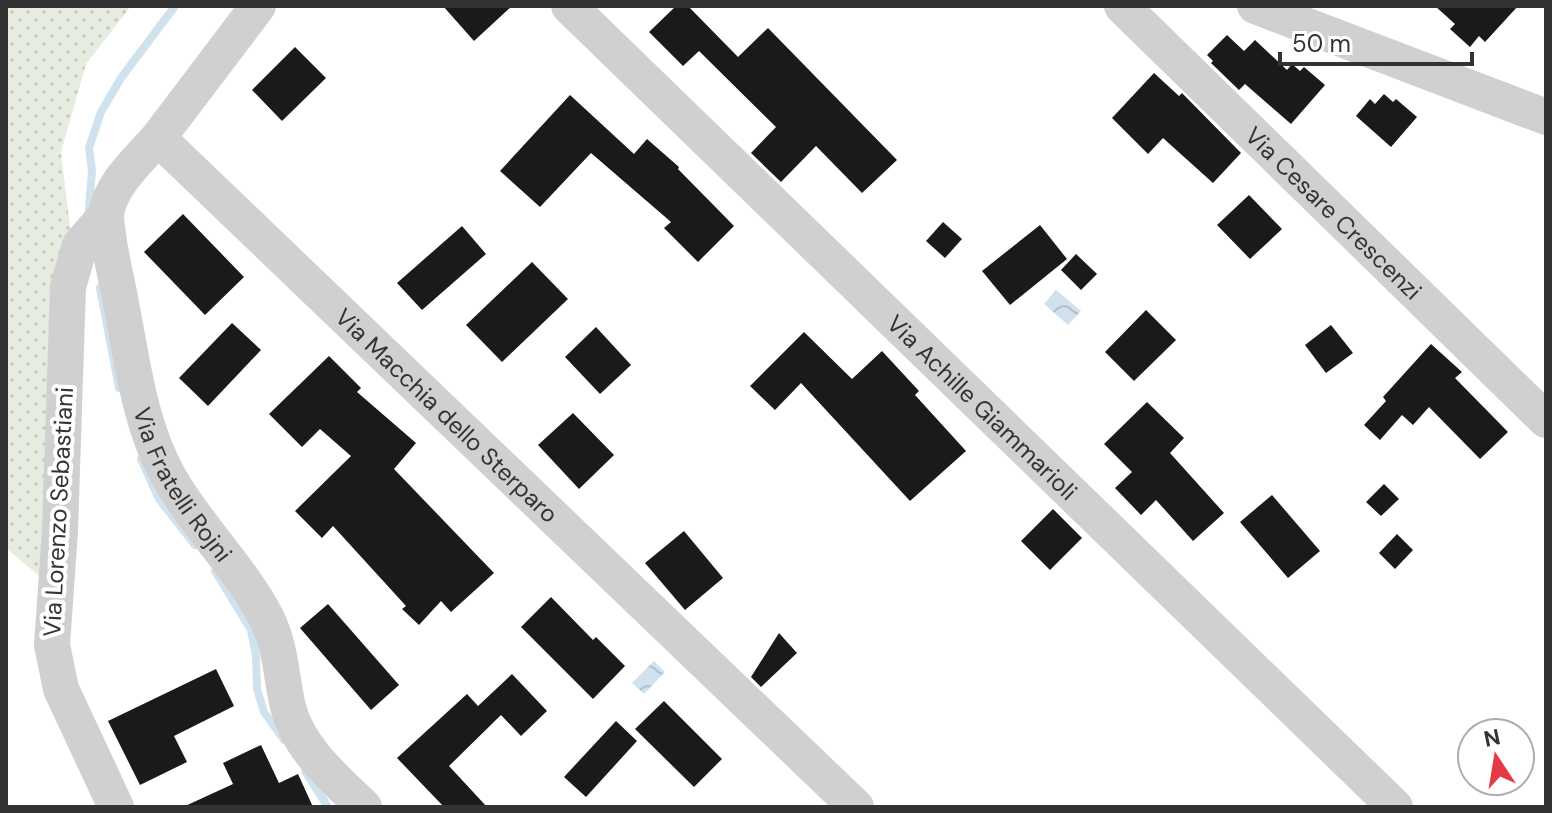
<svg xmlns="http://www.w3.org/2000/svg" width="1552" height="813" font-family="'DM Sans',sans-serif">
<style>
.grass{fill:url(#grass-dots)}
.water{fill:url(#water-waves)}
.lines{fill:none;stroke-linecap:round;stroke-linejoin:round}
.stream{stroke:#cfe2ee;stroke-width:8}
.building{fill:#1a1a1a}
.minor{stroke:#d0d0d0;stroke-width:36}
.labels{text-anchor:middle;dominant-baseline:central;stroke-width:8;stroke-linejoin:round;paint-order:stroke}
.street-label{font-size:24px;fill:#333;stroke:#fff}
</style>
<defs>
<pattern id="grass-dots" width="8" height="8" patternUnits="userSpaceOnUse" patternTransform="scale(2)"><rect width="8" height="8" fill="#e6ecdf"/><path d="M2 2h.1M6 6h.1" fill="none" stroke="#c6cbc0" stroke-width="1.8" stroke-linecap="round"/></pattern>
<pattern id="water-waves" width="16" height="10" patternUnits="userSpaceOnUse" patternTransform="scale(2)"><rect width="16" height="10" fill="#cfe2ee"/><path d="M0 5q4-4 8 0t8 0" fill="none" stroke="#b2c2cd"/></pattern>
</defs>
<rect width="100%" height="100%" fill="#fff"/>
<polygon class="grass" points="6,6 131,6 86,64 61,152 71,236 44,580 6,548"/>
<g class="water">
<polygon points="1056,290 1081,311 1068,325 1044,304"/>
<polygon points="654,661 665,672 644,694 632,683"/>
</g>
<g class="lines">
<g class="stream">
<polyline points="89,209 92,170 89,148 101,112 121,78 175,6"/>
<polyline points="100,288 119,388"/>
<polyline points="141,459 159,499 195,545"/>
<polyline points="215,571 251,630 256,656 257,689 264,712 284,740"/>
<polyline points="305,771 328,807"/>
</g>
</g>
<g class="building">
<polygon points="443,6 512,6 474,41"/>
<polygon points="676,6 688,6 738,57 768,28 897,160 862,193 816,146 781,182 751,153 776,127 699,51 683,66 649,32"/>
<polygon points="1435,6 1518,6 1485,42 1479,36 1470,47 1450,29 1455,24"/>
<polygon points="1227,35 1244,51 1255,40 1287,70 1292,64 1300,71 1304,67 1325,85 1291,124 1245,84 1239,90 1211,63 1213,61 1207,55"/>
<polygon points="295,47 326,78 282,121 252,90"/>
<polygon points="1154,73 1179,96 1182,93 1241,153 1213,183 1163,138 1148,154 1112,118"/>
<polygon points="1384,94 1393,102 1396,99 1417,117 1391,147 1356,116 1370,99 1375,104"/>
<polygon points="570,95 634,154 647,139 679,167 678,169 734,226 698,262 664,228 671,222 591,153 540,207 500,171"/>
<polygon points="1249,195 1282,229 1250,259 1217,225"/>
<polygon points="183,214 244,277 205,315 144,252"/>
<polygon points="943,222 962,239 945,258 926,241"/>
<polygon points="1040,225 1067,259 1010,305 982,271"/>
<polygon points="462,226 486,254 422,310 397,283"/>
<polygon points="1076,254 1097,274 1081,290 1061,270"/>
<polygon points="532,262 568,299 502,362 466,325"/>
<polygon points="1146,310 1176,340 1134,381 1105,352"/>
<polygon points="232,323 261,350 208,406 179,378"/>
<polygon points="1331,325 1353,353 1326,373 1305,345"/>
<polygon points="596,327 631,365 600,394 565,357"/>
<polygon points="804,332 852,379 882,351 919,391 915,395 966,451 910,501 801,383 775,410 750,386"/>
<polygon points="1431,344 1462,372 1455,378 1508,432 1480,459 1429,407 1413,425 1402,415 1380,440 1364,425 1386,401 1383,397"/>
<polygon points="329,356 361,388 357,392 416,443 394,469 494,573 451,612 441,601 419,625 402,609 406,606 333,526 322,538 295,511 351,456 320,429 302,447 269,414"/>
<polygon points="1147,402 1184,438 1170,453 1224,513 1193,541 1156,500 1141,515 1115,488 1132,472 1104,444"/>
<polygon points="573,413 614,455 579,489 538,445"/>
<polygon points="1384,484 1399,499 1381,516 1366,502"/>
<polygon points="1272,495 1320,551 1288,578 1240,522"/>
<polygon points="1053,509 1082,538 1050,570 1021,541"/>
<polygon points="684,531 723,578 685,610 645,563"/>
<polygon points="1397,534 1413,550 1395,569 1379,553"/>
<polygon points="551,597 593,640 596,637 625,666 593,699 521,627"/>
<polygon points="328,604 399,685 371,710 300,628"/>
<polygon points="779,633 797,653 761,687 751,677"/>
<polygon points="216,669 234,706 174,736 187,762 140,785 108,721"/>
<polygon points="512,674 547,711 521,736 501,715 449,766 487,807 444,807 397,758 467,694 478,706"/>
<polygon points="664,701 722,759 694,787 635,729"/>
<polygon points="616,721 637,741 586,797 564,777"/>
<polygon points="261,745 279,783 298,774 313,807 183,807 233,784 223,763"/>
</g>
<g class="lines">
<g class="minor">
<path id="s1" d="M258 6 158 138 856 807"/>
<path id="s2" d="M569 6 1395 807"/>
<path id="s3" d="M1122 6 1546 420"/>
<polyline points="1255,6 1546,117"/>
<path id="s4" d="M158 138C138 161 110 184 106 215 107 243 115 271 120 298 132 358 139 426 170 479 198 528 241 568 267 619 281 647 281 677 288 707 298 748 335 779 364 807"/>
<polyline points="106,215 80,245 68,287 60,531 52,645 61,689 116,807"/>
</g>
</g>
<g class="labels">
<g class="street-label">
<text stroke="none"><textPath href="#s3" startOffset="296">Via Cesare Crescenzi</textPath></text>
<text stroke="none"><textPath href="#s2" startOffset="576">Via Achille Giammarioli</textPath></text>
<text stroke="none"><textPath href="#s1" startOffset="566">Via Macchia dello Sterparo</textPath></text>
<text stroke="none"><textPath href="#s4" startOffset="378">Via Fratelli Rojni</textPath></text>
<text transform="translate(58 512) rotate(-87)">Via Lorenzo Sebastiani</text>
</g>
</g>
<rect width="1552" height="813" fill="none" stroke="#333333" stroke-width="16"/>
<g transform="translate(1496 757) rotate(348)"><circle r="38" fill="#ffffff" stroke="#adadad" stroke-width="2"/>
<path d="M0-6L14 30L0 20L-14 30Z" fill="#e63946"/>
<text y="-12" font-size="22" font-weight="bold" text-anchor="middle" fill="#333333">N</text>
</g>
<path d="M1280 52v12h192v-12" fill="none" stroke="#333333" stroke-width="4"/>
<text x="1292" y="52" font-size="24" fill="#333333" stroke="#ffffff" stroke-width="6" paint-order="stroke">50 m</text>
</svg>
